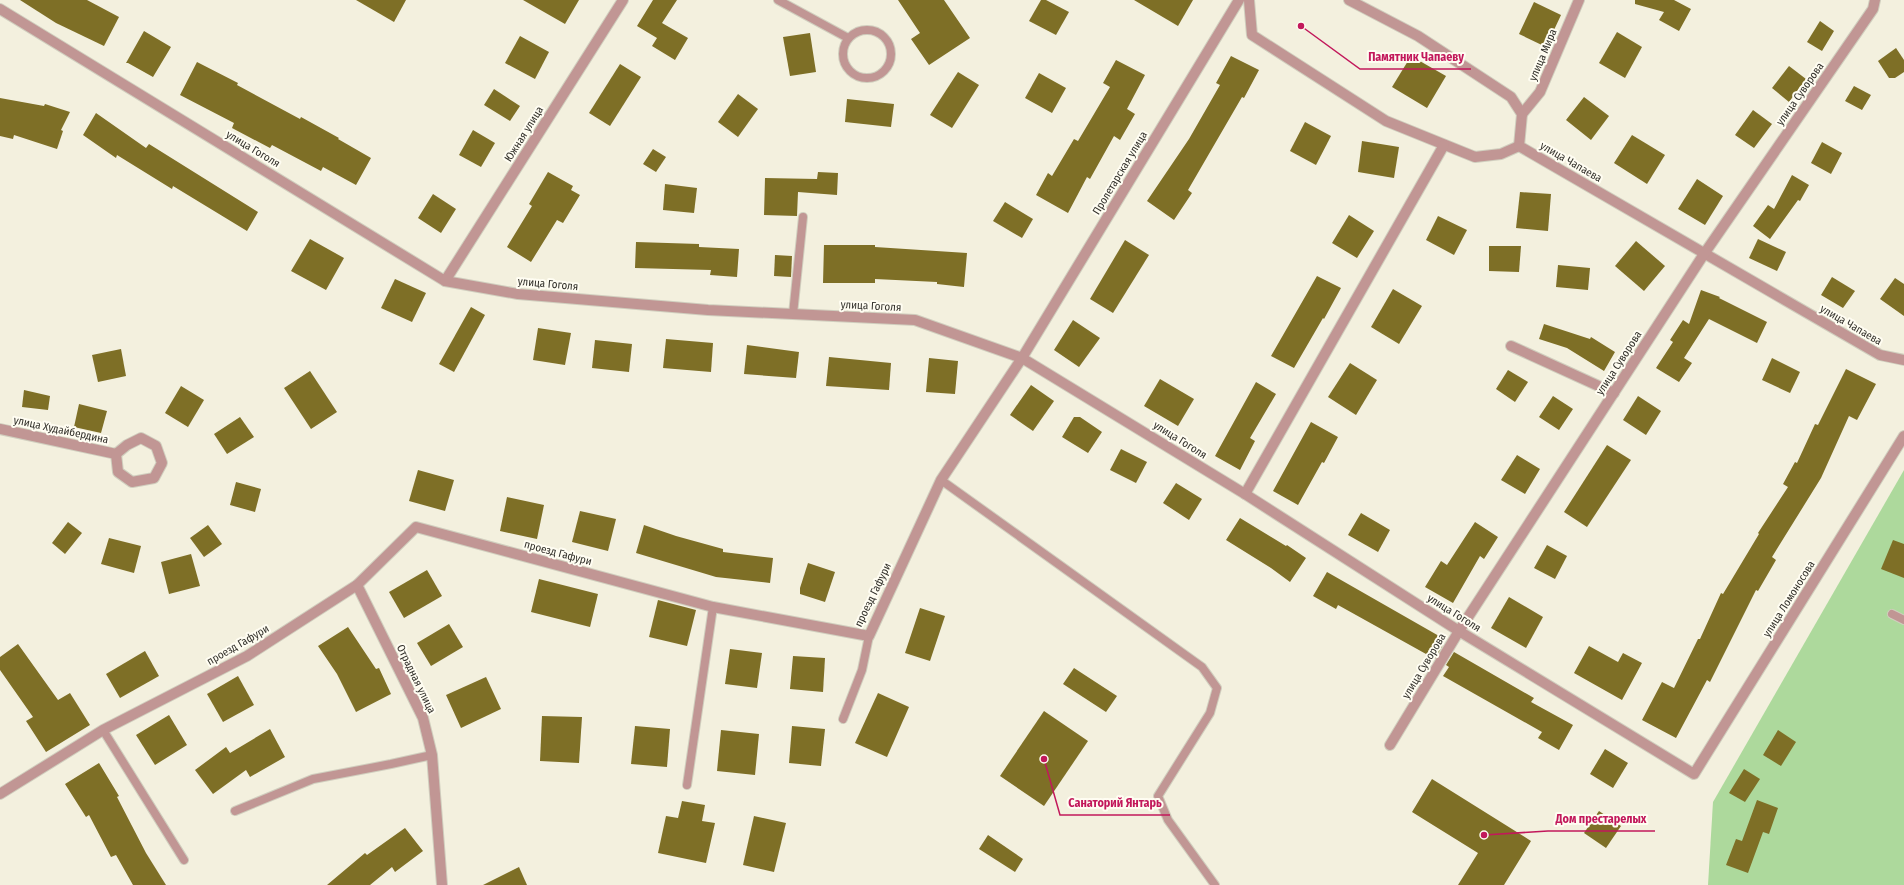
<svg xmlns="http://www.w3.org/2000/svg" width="1904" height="885" font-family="'Fira Sans Condensed',sans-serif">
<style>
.green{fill:#add99c}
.building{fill:#7e6f26}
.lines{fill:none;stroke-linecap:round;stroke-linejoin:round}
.lane-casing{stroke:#d0cebe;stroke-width:10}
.street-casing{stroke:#d0cebe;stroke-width:12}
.lane{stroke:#c19694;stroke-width:8}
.street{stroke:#c19694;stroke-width:10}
.labels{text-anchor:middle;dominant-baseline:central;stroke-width:4;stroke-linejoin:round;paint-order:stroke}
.street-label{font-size:11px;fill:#33312b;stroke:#fffdf2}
.leader{fill:none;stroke:#c2185b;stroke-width:1.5}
.callout-dot{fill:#c2185b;stroke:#fffdf2;stroke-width:1.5}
.callout-label{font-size:12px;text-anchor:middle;font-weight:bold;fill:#c2185b;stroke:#fffdf2;stroke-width:4;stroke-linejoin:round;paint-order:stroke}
</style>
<rect width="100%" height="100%" fill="#f3f0de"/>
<polygon class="green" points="1904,470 1904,885 1708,885 1713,802"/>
<g class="building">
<polygon points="20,0 87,0 119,17 104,46 56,23"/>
<polygon points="356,0 406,0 394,22"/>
<polygon points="523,0 579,0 565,24"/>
<polygon points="653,0 677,0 662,23 688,38 675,60 652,46 657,38 637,26"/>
<polygon points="898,0 944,0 970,38 929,65 911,39 920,33"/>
<polygon points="1041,0 1046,0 1069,12 1056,35 1029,21"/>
<polygon points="1134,0 1193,0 1178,26"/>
<polygon points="1635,0 1674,0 1691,9 1679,31 1659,20 1664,12 1635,4"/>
<polygon points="1534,2 1561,15 1546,47 1519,34"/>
<polygon points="1820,21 1834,31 1822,51 1807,42"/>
<polygon points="144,31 171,47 153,77 128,63 126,63"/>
<polygon points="1617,32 1642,47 1625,78 1599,63"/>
<polygon points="810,33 816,72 790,76 783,37"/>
<polygon points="520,36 549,52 535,79 505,63"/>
<polygon points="1896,48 1904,60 1904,72 1895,78 1889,78 1878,61"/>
<polygon points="1231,56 1259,70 1244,98 1242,97 1188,190 1192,193 1174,220 1147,201 1189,139 1220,85 1216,83"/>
<polygon points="1411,56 1446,76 1427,108 1392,87"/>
<polygon points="1116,60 1145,75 1127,109 1135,114 1120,140 1114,136 1090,179 1087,177 1068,213 1036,195 1048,173 1052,176 1074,139 1078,141 1110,87 1103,83"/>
<polygon points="197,62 238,83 237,85 300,119 301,117 339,138 338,139 371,158 356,185 323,167 321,171 272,145 270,148 232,128 234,123 180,95"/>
<polygon points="620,64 641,77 610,126 589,113"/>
<polygon points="1789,66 1806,79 1789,102 1772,88"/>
<polygon points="958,72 979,85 952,128 930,115"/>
<polygon points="1039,73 1066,88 1052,113 1025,98"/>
<polygon points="1854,86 1871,95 1862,110 1845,101"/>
<polygon points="494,89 520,106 510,121 484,105"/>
<polygon points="738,94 758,109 738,137 718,122"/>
<polygon points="1584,97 1609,116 1591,140 1566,120"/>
<polygon points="0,98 44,106 45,104 70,112 61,130 63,131 57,149 14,135 13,139 0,136"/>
<polygon points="847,99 894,104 891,127 845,122"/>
<polygon points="1753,110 1772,124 1754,148 1735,135"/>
<polygon points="96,113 146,148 149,144 258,212 247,231 173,186 172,189 117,155 116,158 83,135"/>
<polygon points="1305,122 1331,136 1316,165 1290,151"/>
<polygon points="473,130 495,143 481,167 459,155"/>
<polygon points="1632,135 1665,155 1647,184 1614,163"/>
<polygon points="1362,141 1399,147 1394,178 1358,172"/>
<polygon points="1822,142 1842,153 1831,174 1811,163"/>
<polygon points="653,149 666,157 656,172 643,164"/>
<polygon points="548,172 573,186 571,190 580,195 563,223 557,220 531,262 507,247 532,206 529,204"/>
<polygon points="818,172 838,173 837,195 798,192 797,216 764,215 765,178 817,179"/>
<polygon points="1792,175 1809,185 1800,201 1798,200 1770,239 1753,226 1768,205 1774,209"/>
<polygon points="1697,179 1723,196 1705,225 1678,209"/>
<polygon points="665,184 697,188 694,213 663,210"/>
<polygon points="1520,192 1551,194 1548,231 1516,228"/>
<polygon points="433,194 456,209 441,233 418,218"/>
<polygon points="1005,202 1033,219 1022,238 993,221"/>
<polygon points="1349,215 1374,231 1357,258 1332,243"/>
<polygon points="1438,216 1467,230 1454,255 1426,240"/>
<polygon points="310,239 344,258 326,290 291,271"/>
<polygon points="1758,239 1786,252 1777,271 1749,258"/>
<polygon points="1125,240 1149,255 1113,313 1090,299"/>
<polygon points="1636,241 1665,266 1644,291 1615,266"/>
<polygon points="636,242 699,244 699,247 739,249 737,277 710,275 711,270 635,268"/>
<polygon points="824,245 875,245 875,247 967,253 964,287 937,284 937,282 875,279 875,283 823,283"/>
<polygon points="1489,246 1521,246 1519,272 1489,271"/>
<polygon points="775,255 792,256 791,277 774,276"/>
<polygon points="1558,265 1590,268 1588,290 1556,287"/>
<polygon points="1317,276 1341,288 1324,319 1323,318 1294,368 1271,356"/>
<polygon points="1832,277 1855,291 1843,308 1821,295"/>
<polygon points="1895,278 1904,284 1904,316 1880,299"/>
<polygon points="395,279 426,293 412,322 381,308"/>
<polygon points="1393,289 1422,306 1399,344 1371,327"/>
<polygon points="1701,290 1720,297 1719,298 1767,322 1757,343 1709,319 1684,358 1692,363 1679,382 1656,368 1673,342 1670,340 1683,320 1689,324"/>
<polygon points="471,307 485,315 454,372 439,364"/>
<polygon points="1073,320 1100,338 1079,367 1054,350"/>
<polygon points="1544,324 1590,339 1591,337 1615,352 1604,371 1567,348 1539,339"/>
<polygon points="538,328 571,333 565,365 533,360"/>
<polygon points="666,339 713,343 711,372 663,368"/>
<polygon points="595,340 632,344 629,372 592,368"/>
<polygon points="747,345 799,352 796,378 744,374"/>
<polygon points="121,349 126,376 98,382 92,355"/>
<polygon points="829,357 891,363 889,390 826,386"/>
<polygon points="929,358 958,361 955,394 926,392"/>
<polygon points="1772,358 1800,372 1790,393 1762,380"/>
<polygon points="1350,363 1377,380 1356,415 1328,397"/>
<polygon points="1846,369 1876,384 1857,420 1849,416 1821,478 1772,557 1776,560 1758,591 1756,590 1710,682 1707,680 1676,738 1642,720 1662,682 1674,688 1698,639 1700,639 1721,593 1723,594 1759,534 1758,533 1788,487 1783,484 1795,462 1797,463 1815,424 1818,425"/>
<polygon points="1508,370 1528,382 1515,402 1496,389"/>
<polygon points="310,371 337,412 311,429 284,388"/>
<polygon points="1160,379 1194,399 1178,426 1144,406"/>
<polygon points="1256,382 1276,394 1250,438 1255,441 1240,470 1215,456"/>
<polygon points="1031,385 1054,401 1033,431 1010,415"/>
<polygon points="181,386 204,400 188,427 165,413"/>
<polygon points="24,390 50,396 48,410 22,407"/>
<polygon points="1553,396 1573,409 1559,430 1539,417"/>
<polygon points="1638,396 1661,411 1646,435 1623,420"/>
<polygon points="79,404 107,411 101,433 74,427"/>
<polygon points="240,417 254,437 227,454 214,434"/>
<polygon points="1074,417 1080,417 1102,432 1088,453 1062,437"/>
<polygon points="1311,422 1338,437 1324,463 1322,462 1298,505 1273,491"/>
<polygon points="1607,445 1631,460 1587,527 1564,512"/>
<polygon points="1121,449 1147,462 1136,483 1110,470"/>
<polygon points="1517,455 1540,469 1525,494 1501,480"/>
<polygon points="418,470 454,480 445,511 409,501"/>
<polygon points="236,482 261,489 255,512 230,505"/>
<polygon points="1176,483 1202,499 1189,520 1163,503"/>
<polygon points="507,497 544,505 537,539 500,531"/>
<polygon points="580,511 616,519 608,551 572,542"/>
<polygon points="1361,513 1390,530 1378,552 1348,535"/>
<polygon points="1240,518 1286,546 1287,545 1306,558 1290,582 1271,568 1226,540"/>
<polygon points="68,522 82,533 65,554 52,543"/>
<polygon points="1475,522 1498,537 1484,559 1480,556 1453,603 1425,587 1441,561 1447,565"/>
<polygon points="208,525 222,544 204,557 190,538"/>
<polygon points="644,525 676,536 723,549 723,552 773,558 770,583 716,577 636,553"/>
<polygon points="109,538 141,546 134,573 101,564"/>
<polygon points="1893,540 1904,544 1904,578 1881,569"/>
<polygon points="1547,545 1567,556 1555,579 1534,568"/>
<polygon points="191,554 200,586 169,594 161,562"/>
<polygon points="808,563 835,572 825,602 800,594 800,588"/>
<polygon points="427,570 442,596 404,618 389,592"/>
<polygon points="1327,572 1439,636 1436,641 1443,645 1435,659 1338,605 1336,609 1313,596"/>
<polygon points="539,579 598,594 590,627 531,612"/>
<polygon points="1509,597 1543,617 1526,648 1491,628"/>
<polygon points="658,600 696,610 687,646 649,637"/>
<polygon points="920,608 945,616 930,661 905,653"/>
<polygon points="449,624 463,647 431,666 417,643"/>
<polygon points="348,627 376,669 379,668 391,694 356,712 337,674 318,646"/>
<polygon points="18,644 58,700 70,693 90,725 46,752 26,721 33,717 0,670 0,657"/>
<polygon points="1589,646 1618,662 1623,653 1642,663 1622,700 1574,673"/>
<polygon points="730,649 762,653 757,688 725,684"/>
<polygon points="145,651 159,676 120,698 106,674"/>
<polygon points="1454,652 1534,698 1531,702 1573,725 1559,750 1538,738 1542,732 1443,676 1449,667 1446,665"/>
<polygon points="793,656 825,658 823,692 790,689"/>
<polygon points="1074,668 1117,696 1106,712 1063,684"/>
<polygon points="238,676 254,705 223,722 207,694"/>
<polygon points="486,677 501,709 461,728 446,695"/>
<polygon points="878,693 909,707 887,757 855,743"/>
<polygon points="1044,711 1088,741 1044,806 1000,776"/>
<polygon points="169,715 187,745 155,765 136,735"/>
<polygon points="542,716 582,717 579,763 540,761"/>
<polygon points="635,726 670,729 667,767 631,764"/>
<polygon points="792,726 825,729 821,766 789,763"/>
<polygon points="270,729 285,757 250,777 246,770 213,794 195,770 226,747 230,753"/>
<polygon points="721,730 759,734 755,775 717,771"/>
<polygon points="1778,730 1796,742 1781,766 1763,755"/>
<polygon points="1605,749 1628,763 1613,788 1590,774"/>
<polygon points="99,763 119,796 117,797 146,853 166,885 133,885 116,855 111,857 89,815 86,817 65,784"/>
<polygon points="1744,769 1760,779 1745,802 1729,793"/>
<polygon points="1432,779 1531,841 1504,885 1458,885 1478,853 1412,812"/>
<polygon points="1757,800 1778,808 1769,834 1763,832 1748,873 1726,865 1736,839 1742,841"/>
<polygon points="682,801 705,805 702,821 715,823 706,863 658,853 666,816 678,818"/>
<polygon points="1599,811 1621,826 1606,848 1584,833"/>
<polygon points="754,816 786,823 774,872 743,865"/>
<polygon points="405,828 423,851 395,872 392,867 370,885 327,885 365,853 367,855"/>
<polygon points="988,835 1023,859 1015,872 979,849"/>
<polygon points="519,867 527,885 483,885"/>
</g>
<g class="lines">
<defs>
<g id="lane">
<polyline points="778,0 848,38"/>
<circle cx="867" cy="54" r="24"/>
<polyline points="793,314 803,217"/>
<polyline points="941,480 1202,667 1217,688 1210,713 1158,796 1168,820 1215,885"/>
<polyline points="1892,614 1904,620"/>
<polyline points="843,719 862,670 869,636"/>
<polyline points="103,730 184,860"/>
<polyline points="687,785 713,607"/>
<polyline points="235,811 313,779 391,764 432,755"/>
</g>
<g id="street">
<polyline points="1249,0 1252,35 1386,121 1475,157 1501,154 1519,146"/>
<polyline points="1349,0 1418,36 1511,97 1522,114 1519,146"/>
<polyline points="0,9 445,281 518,294 708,310 915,320 1022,358 1245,494 1459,631 1694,774 1904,436"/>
<polyline points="1522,114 1540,92 1579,0"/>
<polyline points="1519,146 1880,355 1904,360"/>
<polyline points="445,281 623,0"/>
<polyline points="1511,346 1614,393"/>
<polyline points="0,429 116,454"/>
<polygon points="141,438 156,446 162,463 154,478 132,482 118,472 116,454 127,445"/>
<polyline points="1245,494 1444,145"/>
<polyline points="357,585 423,718 432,755 442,885"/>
<polyline points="1390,745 1459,631 1704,254 1873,9 1875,0"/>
<polyline points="0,794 103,730 247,656 357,585 416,527 713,607 869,636 941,480 1022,358 1239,0"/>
</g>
</defs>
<use href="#lane" class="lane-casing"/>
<use href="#street" class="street-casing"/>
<use href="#lane" class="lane"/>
<use href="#street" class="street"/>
</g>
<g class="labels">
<g class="street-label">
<text transform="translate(1543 55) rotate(-67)">улица Мира</text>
<text transform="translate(1800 94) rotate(-55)">улица Суворова</text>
<text transform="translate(524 134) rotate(-58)">Южная улица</text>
<text transform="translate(253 149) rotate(31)">улица Гоголя</text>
<text transform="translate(1571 162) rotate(30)">улица Чапаева</text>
<text transform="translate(1120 173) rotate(-59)">Пролетарская улица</text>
<text transform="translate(548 284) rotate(5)">улица Гоголя</text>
<text transform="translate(871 306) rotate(3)">улица Гоголя</text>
<text transform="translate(1851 325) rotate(30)">улица Чапаева</text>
<text transform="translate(1619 363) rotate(-57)">улица Суворова</text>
<text transform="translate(61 430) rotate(12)">улица Худайбердина</text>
<text transform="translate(1180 440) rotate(32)">улица Гоголя</text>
<text transform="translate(558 553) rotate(15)">проезд Гафури</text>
<text transform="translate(873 595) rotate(-64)">проезд Гафури</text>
<text transform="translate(1789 599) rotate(-58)">улица Ломоносова</text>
<text transform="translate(1454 613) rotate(32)">улица Гоголя</text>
<text transform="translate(238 645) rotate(-30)">проезд Гафури</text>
<text transform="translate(1424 666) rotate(-59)">улица Суворова</text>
<text transform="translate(416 679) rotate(64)">Отрадная улица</text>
</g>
</g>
<path class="leader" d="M1301 26L1360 69H1471M1044 759L1060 815H1170M1484 835L1548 831H1655"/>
<g class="callout-dot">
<circle cx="1301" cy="26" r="4"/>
<circle cx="1044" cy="759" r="4"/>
<circle cx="1484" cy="835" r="4"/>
</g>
<g class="callout-label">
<text x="1416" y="61">Памятник Чапаеву</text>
<text x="1115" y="807">Санаторий Янтарь</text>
<text x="1601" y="823">Дом престарелых</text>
</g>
</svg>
